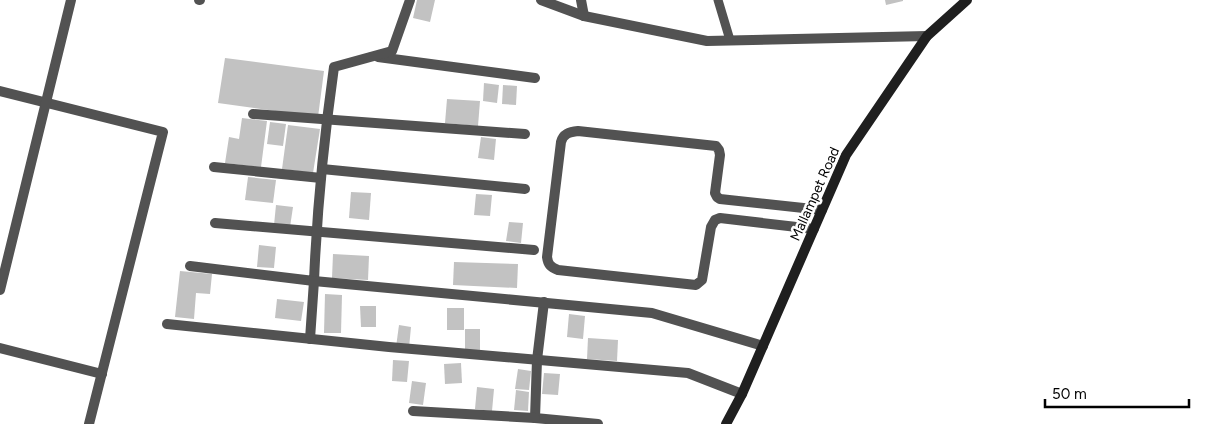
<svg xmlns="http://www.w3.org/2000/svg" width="1220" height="424" font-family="Figtree,sans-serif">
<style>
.building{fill:#c2c2c2}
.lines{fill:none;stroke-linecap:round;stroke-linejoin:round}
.lane{stroke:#525252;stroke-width:9}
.street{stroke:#525252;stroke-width:10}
.secondary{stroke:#1f1f1f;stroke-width:10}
.labels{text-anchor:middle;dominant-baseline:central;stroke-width:5;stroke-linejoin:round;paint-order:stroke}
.street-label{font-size:14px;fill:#000;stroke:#fff}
</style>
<rect width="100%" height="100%" fill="#fff"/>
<g class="building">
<polygon points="417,0 435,0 430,22 413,18"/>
<polygon points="885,0 903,0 903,1 886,5"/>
<polygon points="225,58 324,71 318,117 218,103"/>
<polygon points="484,83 499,85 497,103 483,101"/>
<polygon points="503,85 517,86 516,105 502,104"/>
<polygon points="447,99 480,101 478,126 445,123"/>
<polygon points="242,118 267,121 261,167 225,163 229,137 239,139"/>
<polygon points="270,122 286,124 283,146 267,144"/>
<polygon points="288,125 320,129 313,173 282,169"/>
<polygon points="481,137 496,139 494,160 478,158"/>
<polygon points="248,177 276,180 273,203 245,200"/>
<polygon points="351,192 371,193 369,220 349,218"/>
<polygon points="476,194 492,195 490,216 474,215"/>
<polygon points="276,205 293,207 290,227 274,225"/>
<polygon points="509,222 523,223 521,243 506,241"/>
<polygon points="259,245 276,247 274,268 257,267"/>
<polygon points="333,254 369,256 368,280 332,278"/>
<polygon points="454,262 518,264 517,288 453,285"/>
<polygon points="180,271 212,274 210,294 196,293 194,319 175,317"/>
<polygon points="325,294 342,295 341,333 324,333"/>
<polygon points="277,299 304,302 301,321 275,318"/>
<polygon points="360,306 376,306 376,327 361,327"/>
<rect x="447" y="308" width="17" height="22"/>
<polygon points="569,314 585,316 583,339 567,337"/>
<polygon points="399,325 411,327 409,348 396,347"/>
<rect x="465" y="329" width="15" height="23"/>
<polygon points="588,338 618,340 617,361 587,359"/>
<polygon points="393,360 409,361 407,382 392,381"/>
<polygon points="461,363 462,383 445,384 444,364"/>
<polygon points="518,369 531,371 529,390 515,389"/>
<polygon points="544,373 560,374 558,395 542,394"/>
<polygon points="412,381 426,383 423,405 409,403"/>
<polygon points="477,387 494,389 492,411 475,409"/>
<polygon points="516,390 529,392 528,411 514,410"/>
</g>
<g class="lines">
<polyline class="lane" points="718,0 730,40"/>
<g class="street">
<polyline points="199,0 200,0"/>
<polyline points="541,0 584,16 707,41 927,36"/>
<polyline points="581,0 584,16"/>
<polyline points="378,57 535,78"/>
<polyline points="0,91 163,132 89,424"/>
<polyline points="253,114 525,134"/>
<polyline points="214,167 321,178"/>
<polyline points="322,169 525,189"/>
<polyline points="215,223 534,250"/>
<path d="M814 229 720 218 715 220 711 227 702 280 696 285 558 270C550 267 548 264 547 257L561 142C563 134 569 132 578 131L716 146 719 150 720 155 715 193 717 197 720 199 822 210"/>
<path d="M190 266 314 281C317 209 324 138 334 67L392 51 410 0"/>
<polyline points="0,290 71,0"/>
<polyline points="544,302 537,360 535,418 598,424"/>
<polyline points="167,324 389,347 688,373 742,394"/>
<polyline points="310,339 314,281 652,313 763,346"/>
<polyline points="0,348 102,374"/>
<polyline points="413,411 535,418"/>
</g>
<polyline class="secondary" points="726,424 742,394 846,155 927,36 967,0"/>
</g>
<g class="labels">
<g class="street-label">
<text transform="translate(815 194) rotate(-66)">Mallampet Road</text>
</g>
</g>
<path d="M1045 399v8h144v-8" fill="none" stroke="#000000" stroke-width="2.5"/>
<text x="1052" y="399" font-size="15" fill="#000000" stroke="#ffffff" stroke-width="4" paint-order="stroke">50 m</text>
</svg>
